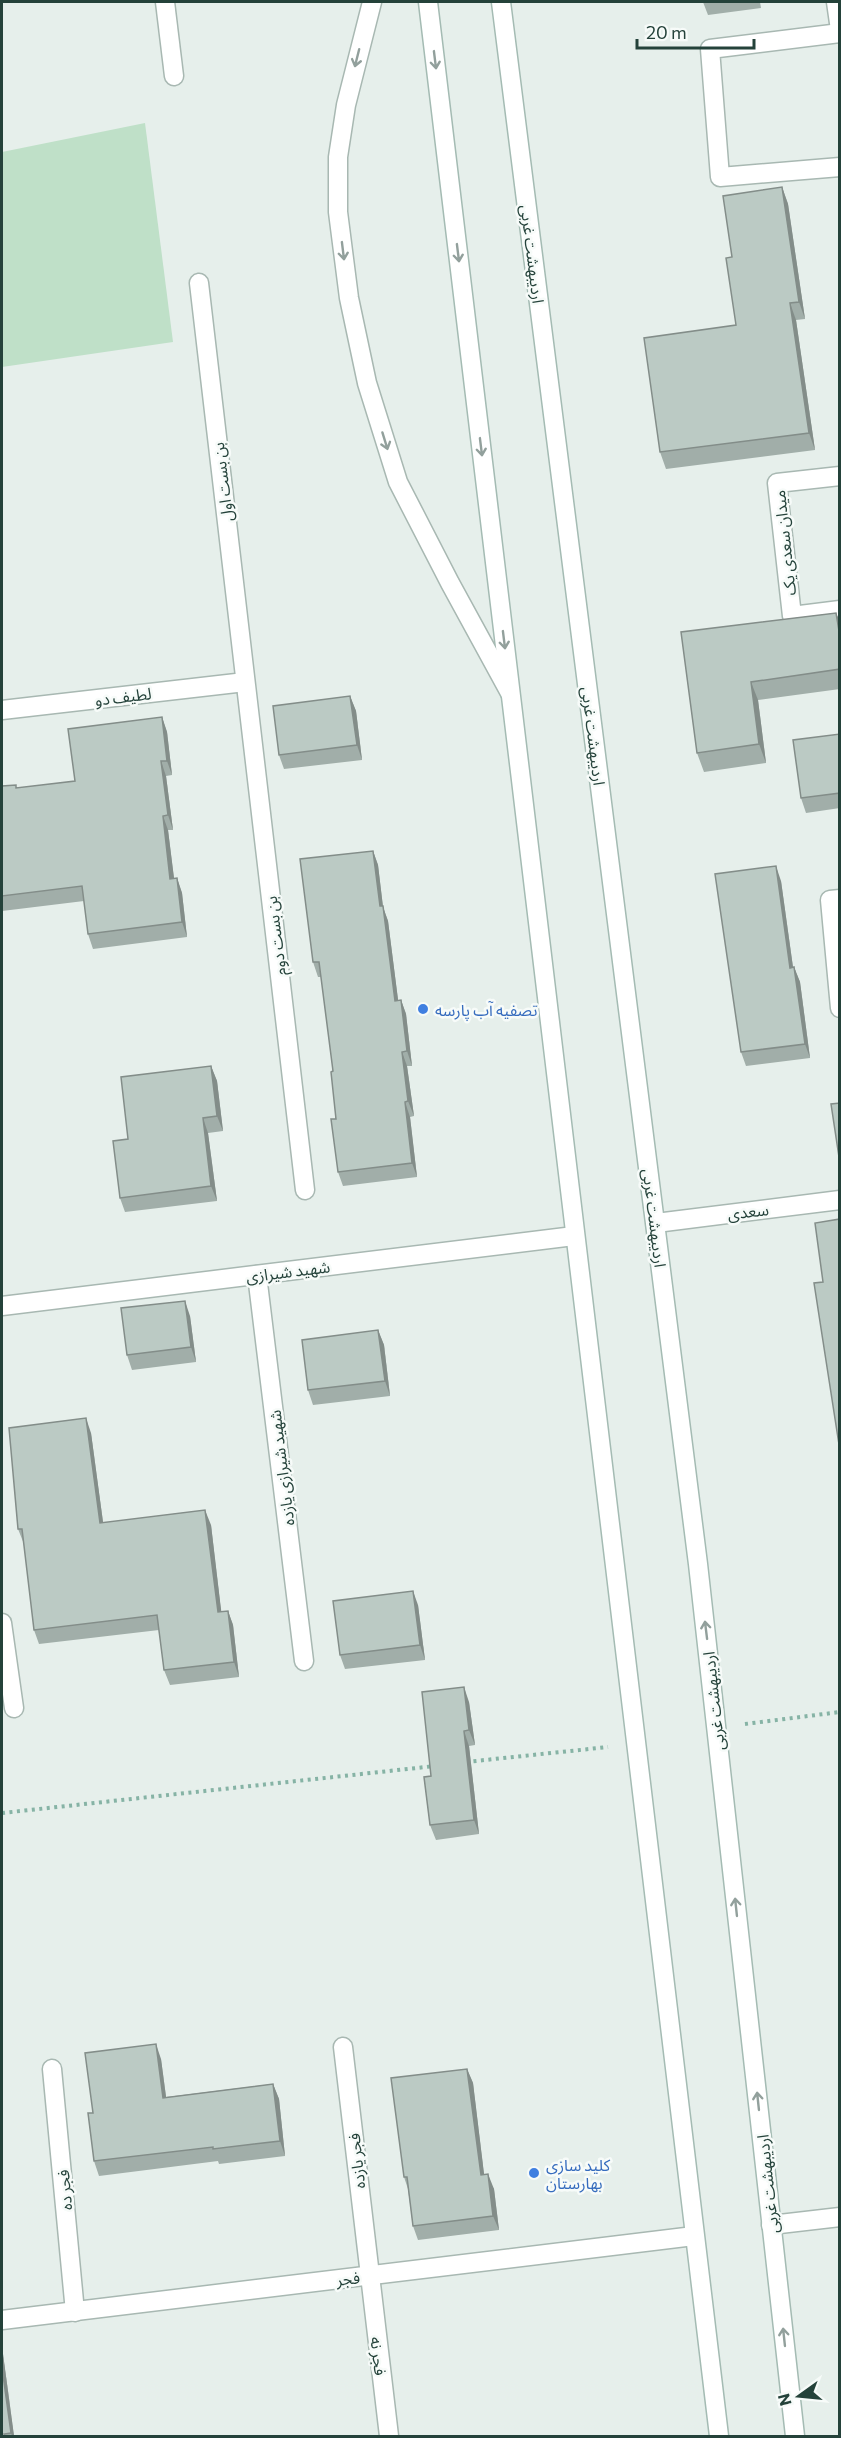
<svg xmlns="http://www.w3.org/2000/svg" width="841" height="2438" font-family="Commissioner,'Noto Sans Arabic',sans-serif">
<style>
.grass{fill:#bfe0c8}
.lines{fill:none;stroke-linecap:round;stroke-linejoin:round}
.service-casing{stroke:#a8b8b2;stroke-width:21}
.minor-casing{stroke:#a8b8b2;stroke-width:21}
.tertiary-casing{stroke:#a8b8b2;stroke-width:21}
.secondary-casing{stroke:#a4bbb3;stroke-width:21}
.path{stroke:#86b3a5;stroke-width:4;stroke-dasharray:3 4.5;stroke-linecap:butt}
.service{stroke:#fff;stroke-width:18}
.minor{stroke:#fff;stroke-width:18}
.tertiary{stroke:#fff;stroke-width:18}
.secondary{stroke:#fff;stroke-width:18}
.wall{fill:#a1aea9}
.shaded-wall{fill:#838d89}
.building{fill:#bbcac4;stroke:#838d89;stroke-width:1.5}
.oneway{stroke:#92a09c}
.shop-dot{fill:#3f7fe0;stroke:#f7fbf9;stroke-width:2}
.labels{text-anchor:middle;dominant-baseline:central;stroke-width:5;stroke-linejoin:round;paint-order:stroke}
.street-label{font-size:16px;fill:#24423a;stroke:#f7fbf9}
.shop-label{font-size:16px;fill:#366cbe;stroke:#f7fbf9;text-anchor:start}
</style>
<rect width="100%" height="100%" fill="#e6efeb"/>
<polygon class="grass" points="145,123 173,342 2,367 2,152"/>
<g class="lines">
<defs>
<polyline id="service" points="372,2 346,105 338,157 338,212 349,298 367,383 398,482 450,583 510,693"/>
<g id="minor">
<polyline points="165,2 174,76"/>
<polyline points="836,2 840,30"/>
<polyline points="840,33 710,49 720,177 840,167"/>
<polyline points="199,283 305,1190"/>
<polyline points="840,476 777,483 792,616 840,610"/>
<polyline points="2,710 245,682"/>
<polyline points="840,899 830,900 840,1008"/>
<polyline points="257,1275 304,1661"/>
<polyline points="2,1623 14,1708"/>
<polyline points="343,2047 389,2436"/>
<polyline points="52,2069 75,2312"/>
</g>
<g id="tertiary">
<polyline points="656,1223 840,1200"/>
<polyline points="2,1306 574,1236"/>
<polyline points="771,2225 840,2217"/>
<polyline points="2,2320 694,2236"/>
</g>
<g id="secondary">
<polyline points="428,2 719,2436"/>
<polyline points="501,2 698,1564 795,2436"/>
</g>
</defs>
<use href="#service" class="service-casing"/>
<use href="#minor" class="minor-casing"/>
<use href="#tertiary" class="tertiary-casing"/>
<use href="#secondary" class="secondary-casing"/>
<g class="path">
<polyline points="745,1724 840,1712"/>
<polyline points="466,1762 608,1747"/>
<polyline points="2,1813 435,1766"/>
</g>
<use href="#service" class="service"/>
<use href="#minor" class="minor"/>
<use href="#tertiary" class="tertiary"/>
<use href="#secondary" class="secondary"/>
</g>
<g class="wall">
<polygon points="703,2 760,2 761,8 708,15"/>
<polygon points="782,187 788,204 805,319 796,320 815,450 666,469 660,452 736,325 732,257"/>
<polygon points="836,613 840,622 840,689 758,700 766,763 704,772 697,753 681,632"/>
<polygon points="350,696 356,711 362,760 284,769 279,755"/>
<polygon points="162,717 167,732 172,775 166,776 173,830 168,830 174,879 177,878 182,893 187,937 93,949 88,934 84,901 2,911 2,786 17,788 75,781"/>
<polygon points="840,734 840,808 806,813 801,798"/>
<polygon points="373,851 378,865 383,907 388,921 398,1000 401,1000 406,1014 412,1066 407,1066 414,1116 410,1117 417,1177 343,1186 338,1172 333,1071 321,977 318,977 313,962"/>
<polygon points="781,881 793,967 794,967 800,982 810,1058 746,1066 741,1052"/>
<polygon points="211,1066 217,1081 223,1131 208,1133 217,1201 125,1212 120,1198 128,1139"/>
<polygon points="190,1316 196,1362 132,1370 127,1355"/>
<polygon points="378,1330 384,1345 390,1396 313,1405 308,1390"/>
<polygon points="91,1433 103,1522 211,1525 221,1611 228,1611 233,1625 239,1677 170,1685 164,1670 159,1630 39,1644 34,1630 24,1544 18,1529"/>
<polygon points="418,1605 425,1660 345,1669 340,1655"/>
<polygon points="469,1702 475,1745 469,1746 479,1834 436,1840 430,1825 431,1776"/>
<polygon points="161,2059 166,2097 273,2084 279,2099 285,2156 219,2164 218,2161 99,2176 94,2161 93,2113"/>
<polygon points="467,2069 473,2083 484,2175 494,2189 499,2230 418,2240 413,2226 408,2189 404,2177"/>
<polygon points="2,2350 3,2354 14,2436 2,2436"/>
</g>
<g class="shaded-wall">
<polygon points="782,187 788,204 805,319 799,302"/>
<polygon points="790,303 796,320 815,450 809,433"/>
<polygon points="836,613 840,622 840,637"/>
<polygon points="751,682 758,700 766,763 759,744"/>
<polygon points="350,696 356,711 362,760 357,745"/>
<polygon points="162,717 167,732 172,775 167,761"/>
<polygon points="161,761 166,776 173,830 168,815"/>
<polygon points="163,816 168,830 176,894 170,879"/>
<polygon points="373,851 378,865 383,907 388,921 400,1015 395,1001 380,906"/>
<polygon points="776,866 781,881 795,982 790,968"/>
<polygon points="177,878 182,893 187,937 182,922"/>
<polygon points="794,967 800,982 810,1058 805,1044"/>
<polygon points="401,1000 406,1014 412,1066 407,1051"/>
<polygon points="402,1052 407,1066 414,1116 408,1101"/>
<polygon points="211,1066 217,1081 223,1131 217,1116"/>
<polygon points="405,1102 410,1117 417,1177 412,1163"/>
<polygon points="203,1118 208,1133 217,1201 211,1186"/>
<polygon points="185,1301 190,1316 196,1362 191,1347"/>
<polygon points="378,1330 384,1345 390,1396 385,1381"/>
<polygon points="86,1418 91,1433 105,1537 100,1523"/>
<polygon points="205,1510 211,1525 223,1626 218,1612"/>
<polygon points="413,1591 418,1605 425,1660 420,1645"/>
<polygon points="228,1611 233,1625 239,1677 234,1662"/>
<polygon points="464,1687 469,1702 475,1745 469,1730"/>
<polygon points="464,1731 469,1746 479,1834 474,1820"/>
<polygon points="156,2044 161,2059 168,2112 163,2098"/>
<polygon points="467,2069 473,2083 486,2190 481,2175"/>
<polygon points="273,2084 279,2099 285,2156 280,2141"/>
<polygon points="488,2174 494,2189 499,2230 493,2216"/>
<polygon points="2,2350 3,2354 14,2436 12,2436 11,2433 2,2368"/>
</g>
<g class="building">
<polygon points="782,187 799,302 790,303 809,433 660,452 644,338 736,325 726,258 732,257 723,196"/>
<polygon points="836,613 840,637 840,669 751,682 759,744 697,753 681,632"/>
<polygon points="350,696 357,745 279,755 273,706"/>
<polygon points="162,717 167,761 161,761 168,815 163,816 170,879 177,878 182,922 88,934 82,886 2,896 2,786 16,785 16,788 75,781 68,729"/>
<polygon points="840,734 840,793 801,798 793,740"/>
<polygon points="373,851 380,906 383,906 395,1001 401,1000 407,1051 402,1052 408,1101 405,1102 412,1163 338,1172 331,1119 336,1119 331,1072 333,1071 319,962 313,962 300,859"/>
<polygon points="776,866 790,968 794,967 805,1044 741,1052 715,874"/>
<polygon points="211,1066 217,1116 203,1118 211,1186 120,1198 113,1141 128,1139 121,1077"/>
<polygon points="840,1103 840,1157 839,1157 831,1104"/>
<polygon points="840,1219 840,1451 814,1283 823,1282 815,1223"/>
<polygon points="185,1301 191,1347 127,1355 121,1308"/>
<polygon points="378,1330 385,1381 308,1390 302,1340"/>
<polygon points="86,1418 100,1523 205,1510 218,1612 228,1611 234,1662 164,1670 157,1615 34,1630 22,1529 18,1529 9,1428"/>
<polygon points="413,1591 420,1645 340,1655 333,1601"/>
<polygon points="464,1687 469,1730 464,1731 474,1820 430,1825 424,1777 431,1776 422,1692"/>
<polygon points="156,2044 163,2098 273,2084 280,2141 213,2149 213,2147 94,2161 88,2113 93,2113 85,2053"/>
<polygon points="467,2069 481,2175 488,2174 493,2216 413,2226 407,2177 404,2177 391,2078"/>
<polygon points="2,2368 11,2433 4,2434 5,2436 2,2436"/>
</g>
<defs><path id="oneway-shaft" d="M-6 0H5M1.5-3L5.5 0L1.5 3" fill="none" stroke-width="1.6" stroke-linecap="round" stroke-linejoin="round" transform="scale(1.5)"/></defs>
<g class="oneway">
<use href="#oneway-shaft" transform="translate(357 58) rotate(104)"/>
<use href="#oneway-shaft" transform="translate(435 60) rotate(83)"/>
<use href="#oneway-shaft" transform="translate(343 251) rotate(83)"/>
<use href="#oneway-shaft" transform="translate(458 253) rotate(83)"/>
<use href="#oneway-shaft" transform="translate(385 441) rotate(73)"/>
<use href="#oneway-shaft" transform="translate(481 447) rotate(83)"/>
<use href="#oneway-shaft" transform="translate(504 640) rotate(83)"/>
<use href="#oneway-shaft" transform="translate(706 1630) rotate(-97)"/>
<use href="#oneway-shaft" transform="translate(736 1907) rotate(-96)"/>
<use href="#oneway-shaft" transform="translate(758 2101) rotate(-96)"/>
<use href="#oneway-shaft" transform="translate(784 2337) rotate(-96)"/>
</g>
<g class="shop-dot">
<circle cx="423" cy="1009" r="6"/>
<circle cx="534" cy="2173" r="6"/>
</g>
<g class="labels">
<g class="street-label">
<text transform="translate(533 254) rotate(83)">اردیبهشت غربی</text>
<text transform="translate(222 482) rotate(-97)">بن بست اول</text>
<text transform="translate(784 543) rotate(-96)">میدان سعدی یک</text>
<text transform="translate(123 696) rotate(-7)">لطیف دو</text>
<text transform="translate(594 736) rotate(83)">اردیبهشت غربی</text>
<text transform="translate(275 936) rotate(-97)">بن بست دوم</text>
<text transform="translate(748 1211) rotate(-7)">سعدی</text>
<text transform="translate(655 1218) rotate(83)">اردیبهشت غربی</text>
<text transform="translate(288 1271) rotate(-7)">شهید شیرازی</text>
<text transform="translate(281 1468) rotate(-97)">شهید شیرازی یازده</text>
<text transform="translate(713 1701) rotate(-96)">اردیبهشت غربی</text>
<text transform="translate(356 2161) rotate(-96)">فجر یازده</text>
<text transform="translate(767 2184) rotate(-96)">اردیبهشت غربی</text>
<text transform="translate(64 2190) rotate(-95)">فجر ده</text>
<text transform="translate(348 2278) rotate(-7)">فجر</text>
<text transform="translate(379 2356) rotate(83)">فجر نه</text>
</g>
<g class="shop-label">
<text x="435" y="1009">تصفیه آب پارسه</text>
<text x="546" y="2164">کلید سازی<tspan x="546" dy="18">بهارستان</tspan></text>
</g>
</g>
<rect width="841" height="2438" fill="none" stroke="#24423a" stroke-width="6"/>
<g transform="translate(799 2396) rotate(255)" stroke="#f7fbf9" stroke-width="4.5" paint-order="stroke">
<path d="M0-4.5L10 22L0 15L-10 22Z" fill="#24423a"/>
<text y="-9" font-size="16" font-weight="bold" text-anchor="middle" fill="#24423a">N</text>
</g>
<path d="M637 39v9h117v-9" fill="none" stroke="#24423a" stroke-width="3"/>
<text x="646" y="39" font-size="18" fill="#24423a" stroke="#f7fbf9" stroke-width="4.5" paint-order="stroke">20 m</text>
</svg>
